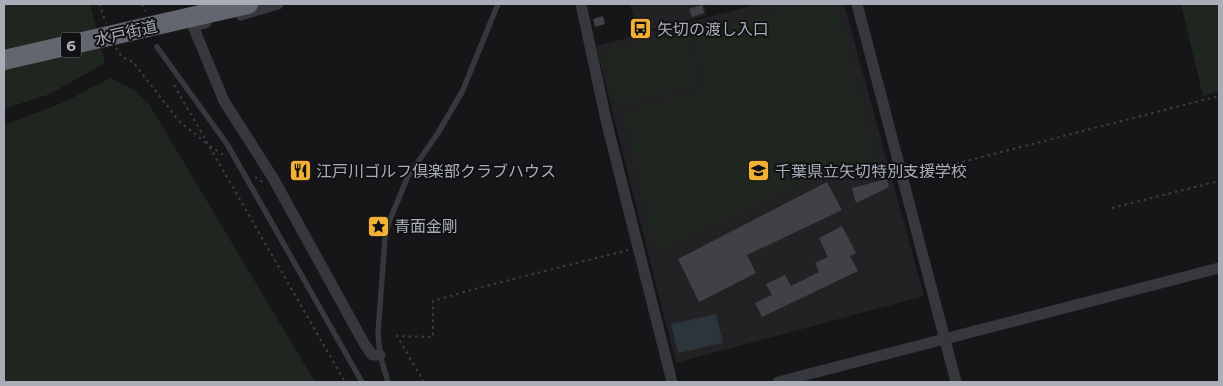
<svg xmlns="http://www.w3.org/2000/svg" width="1223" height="386" font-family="Montserrat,'Noto Sans JP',sans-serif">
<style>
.built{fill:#222225}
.green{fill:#1e261f}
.water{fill:#2c353c}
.building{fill:#404145}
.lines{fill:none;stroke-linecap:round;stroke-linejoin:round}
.path{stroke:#3d3f44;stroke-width:2;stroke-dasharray:2.5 4;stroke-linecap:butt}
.lane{stroke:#37383d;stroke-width:5.5}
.street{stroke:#37383d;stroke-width:11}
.highway{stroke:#63666e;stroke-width:20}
.labels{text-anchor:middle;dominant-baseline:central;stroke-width:4;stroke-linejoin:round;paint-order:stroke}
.shield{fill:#111113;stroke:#7b7e86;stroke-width:1}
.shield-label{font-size:15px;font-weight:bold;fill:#a8adb8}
.poi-label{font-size:16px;fill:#a8adb8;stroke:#111113;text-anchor:start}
.street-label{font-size:16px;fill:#a8adb8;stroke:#111113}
</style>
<rect width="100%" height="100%" fill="#161618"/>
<g class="built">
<polygon points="630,4 704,4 707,15 638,33"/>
<polygon points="760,4 844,4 924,296 676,363 596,46"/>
</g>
<g class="green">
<polygon points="4,4 90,4 105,63 50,94 4,109"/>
<polygon points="809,4 836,4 877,163 820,174 655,253 624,112 706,90 692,34"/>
<polygon points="1181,4 1219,4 1219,91 1203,96"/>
<polygon points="685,31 698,85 614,106 602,53"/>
<polygon points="110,78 133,89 149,104 315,382 4,382 4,125 62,103"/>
</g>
<polygon class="water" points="716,314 723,343 678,353 671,324"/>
<g class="building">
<polygon points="702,5 704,13 692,17 689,9"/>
<polygon points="603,16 605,24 595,27 593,19"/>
<polygon points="887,179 889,187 856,203 852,188"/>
<polygon points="827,182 842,210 747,255 756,273 699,302 678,259"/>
<polygon points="842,226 856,253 850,256 858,271 762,317 755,303 772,295 766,284 785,275 791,286 819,272 815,263 828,257 819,238"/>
</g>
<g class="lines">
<g class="path">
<polyline points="99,4 106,23"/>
<polyline points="142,4 145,11"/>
<polyline points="116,48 122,57 133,62 179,121 206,143"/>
<polyline points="174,85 345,382"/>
<polyline points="210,146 225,156"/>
<polyline points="912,175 1219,96"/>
<polyline points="255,177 264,183"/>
<polyline points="1112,208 1219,181"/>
<polyline points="424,382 397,336 433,337 433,301 478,288 628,250"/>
</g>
<g class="lane">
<polyline points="157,47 227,144 362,382"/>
<polyline points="388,382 380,355 378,333 385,238 389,222 408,176 438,133 462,92 498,4"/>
</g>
<g class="street">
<polyline points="581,4 606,120 672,382"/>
<polyline points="857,4 956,382"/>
<polyline points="241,15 278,4"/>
<polyline points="206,23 193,26 224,101 273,178 364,343 372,355 380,355"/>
<polyline points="778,382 1219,268"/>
</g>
<polyline class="highway" points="4,60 248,4"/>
</g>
<defs>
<symbol id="bus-square" viewBox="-11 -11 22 22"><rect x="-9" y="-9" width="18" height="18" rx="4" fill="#f2b134" stroke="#111113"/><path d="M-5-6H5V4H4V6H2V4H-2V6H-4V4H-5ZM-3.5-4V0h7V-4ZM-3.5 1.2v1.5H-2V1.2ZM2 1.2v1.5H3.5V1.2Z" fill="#111"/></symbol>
<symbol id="restaurant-square" viewBox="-11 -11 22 22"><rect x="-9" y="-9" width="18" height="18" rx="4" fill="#f2b134" stroke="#111113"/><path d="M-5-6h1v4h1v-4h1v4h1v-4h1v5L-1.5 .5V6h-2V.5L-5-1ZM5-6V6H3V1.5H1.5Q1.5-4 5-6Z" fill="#111"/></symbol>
<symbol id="school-square" viewBox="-11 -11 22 22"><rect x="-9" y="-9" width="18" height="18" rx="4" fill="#f2b134" stroke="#111113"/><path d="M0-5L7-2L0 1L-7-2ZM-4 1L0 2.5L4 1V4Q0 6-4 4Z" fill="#111"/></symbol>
<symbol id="sight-square" viewBox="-11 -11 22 22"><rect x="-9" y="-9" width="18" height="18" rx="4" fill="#f2b134" stroke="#111113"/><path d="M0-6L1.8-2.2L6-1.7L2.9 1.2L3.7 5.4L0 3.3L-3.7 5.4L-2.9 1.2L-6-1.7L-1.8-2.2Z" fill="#111"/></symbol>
</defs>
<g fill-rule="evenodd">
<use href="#bus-square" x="628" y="16" width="25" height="25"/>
<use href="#restaurant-square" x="288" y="158" width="25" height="25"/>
<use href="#school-square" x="746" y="158" width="25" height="25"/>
<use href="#sight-square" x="366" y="214" width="25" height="25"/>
</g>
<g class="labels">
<rect class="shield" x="61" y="32.5" width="20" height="25" rx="4"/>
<g class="shield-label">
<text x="71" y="45">6</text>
</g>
<g class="poi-label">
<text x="657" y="29">矢切の渡し入口</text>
<text x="316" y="171">江戸川ゴルフ倶楽部クラブハウス</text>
<text x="775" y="171">千葉県立矢切特別支援学校</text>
<text x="394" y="226">青面金剛</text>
</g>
<g class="street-label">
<text transform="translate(126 33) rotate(-13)">水戸街道</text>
</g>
</g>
<rect width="1223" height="386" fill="none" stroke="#a8adb8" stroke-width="10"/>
</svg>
